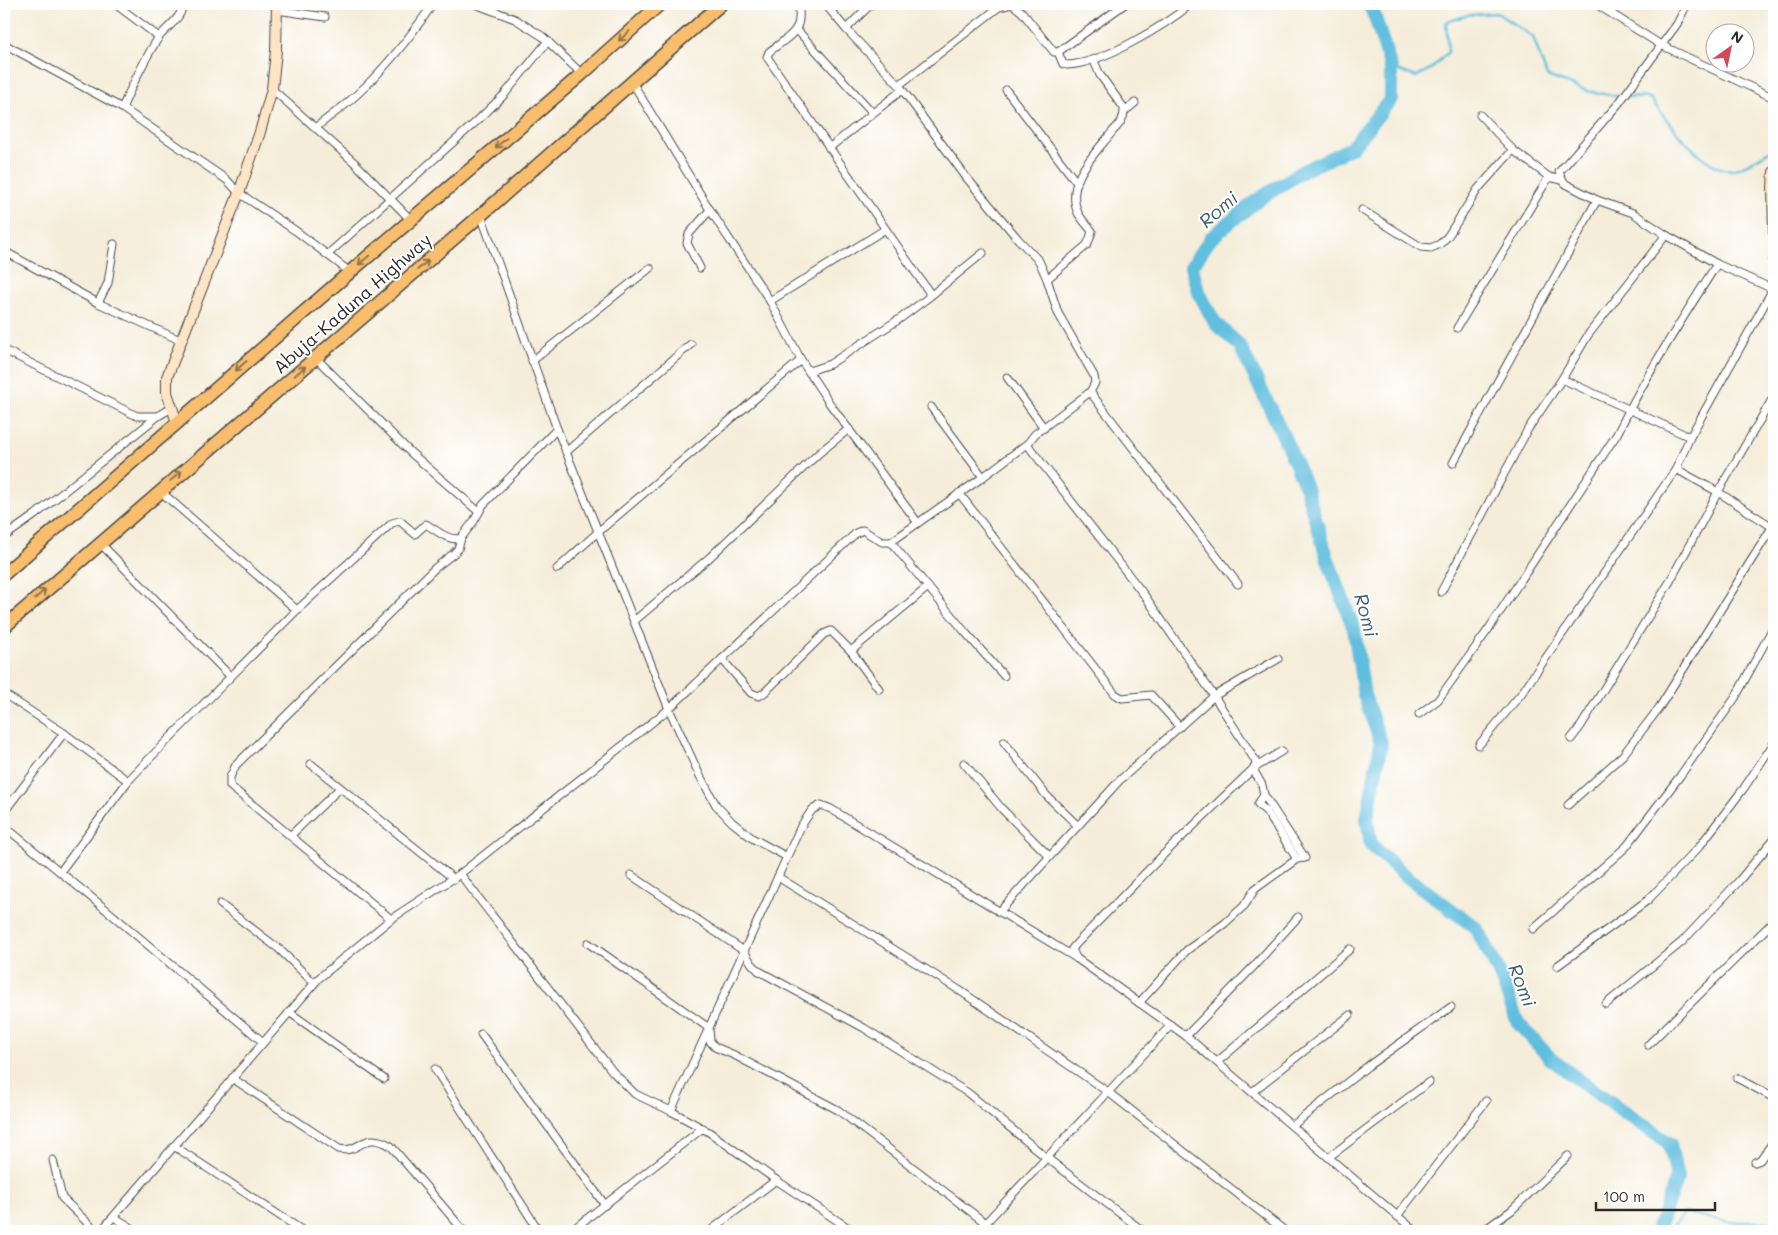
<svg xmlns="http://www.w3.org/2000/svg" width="1778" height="1235" font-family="Mali,sans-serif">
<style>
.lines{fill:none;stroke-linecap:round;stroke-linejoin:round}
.stream{stroke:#61bedf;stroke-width:2.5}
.river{stroke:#61bedf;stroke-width:14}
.street-casing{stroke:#494845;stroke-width:9}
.secondary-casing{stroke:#494845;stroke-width:12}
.highway-casing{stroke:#494845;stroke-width:15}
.street{stroke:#fff;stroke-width:7}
.secondary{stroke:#fde5c5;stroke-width:10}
.highway{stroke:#f9be6d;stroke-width:12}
.oneway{stroke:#92744c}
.labels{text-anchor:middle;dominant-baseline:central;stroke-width:4;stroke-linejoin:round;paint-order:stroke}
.street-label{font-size:18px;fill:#2b2b2b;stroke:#fff}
.water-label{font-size:19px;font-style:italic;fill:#3e5e6a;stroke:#fff}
</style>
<rect width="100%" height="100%" fill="#fff"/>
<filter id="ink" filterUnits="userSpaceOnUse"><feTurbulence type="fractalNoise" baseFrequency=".02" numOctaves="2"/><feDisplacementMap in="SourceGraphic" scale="10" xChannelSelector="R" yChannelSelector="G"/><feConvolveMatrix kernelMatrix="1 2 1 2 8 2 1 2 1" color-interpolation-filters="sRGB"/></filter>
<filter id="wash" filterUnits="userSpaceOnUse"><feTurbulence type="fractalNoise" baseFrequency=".0096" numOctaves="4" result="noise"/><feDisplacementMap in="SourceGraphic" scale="20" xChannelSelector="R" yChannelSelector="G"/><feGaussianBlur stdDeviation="1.12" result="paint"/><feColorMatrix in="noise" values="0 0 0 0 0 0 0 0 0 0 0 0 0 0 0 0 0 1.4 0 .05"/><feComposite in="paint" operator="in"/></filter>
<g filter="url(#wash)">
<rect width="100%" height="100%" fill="#f5edd9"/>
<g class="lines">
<g class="stream">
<polyline points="1391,68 1416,77 1432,68 1448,52 1446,22 1468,15 1497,13 1533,37 1547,76 1587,91 1621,97"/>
<path d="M1627 97 1650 98C1664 117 1708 178 1736 169 1748 166 1761 154 1774 149"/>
<polyline points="1668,1231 1685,1213 1728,1222 1774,1222"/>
</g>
<polyline class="river" points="1369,4 1375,17 1391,68 1391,99 1351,148 1303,171 1256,201 1211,238 1191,267 1198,291 1215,323 1240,346 1281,431 1304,482 1328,560 1354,629 1364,695 1381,743 1367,819 1371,845 1406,876 1476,928 1498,970 1518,1023 1551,1059 1583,1083 1670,1144 1677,1178 1657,1231"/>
</g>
</g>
<g filter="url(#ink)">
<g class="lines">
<defs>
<g id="street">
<polyline points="115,4 159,37"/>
<polyline points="475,4 515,19 542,36 582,74"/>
<path d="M798 4C804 32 789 36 769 52L767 57 929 292V297L901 318 830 364 809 371"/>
<polyline points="1596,4 1661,45 1774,98"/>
<polyline points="1768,4 1774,7"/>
<polyline points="277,10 325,17"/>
<polyline points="846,29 871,4"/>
<polyline points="797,30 873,113"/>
<polyline points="4,44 122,108 227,180 239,193 296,231 350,272"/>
<polyline points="1058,52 1125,4"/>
<polyline points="632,82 710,210 770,301 801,360 830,404 918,523"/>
<path d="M899 85 999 7 1012 4 1022 12 1054 52H1058L1063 64 1067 65C1102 64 1164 26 1191 4"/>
<polyline points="272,89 355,163 411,220"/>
<polyline points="1006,90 1077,183"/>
<path d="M122 108C133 84 144 59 159 37 166 28 182 18 182 6L180 4"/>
<polyline points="1125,111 1135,103"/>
<path d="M315 128C325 120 336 112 346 104 380 76 408 40 433 4"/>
<polyline points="829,148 902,90"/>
<polyline points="1562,180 1559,172 1619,103 1677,24 1687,4"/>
<polyline points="1362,210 1421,247 1431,248 1440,244 1448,236 1478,189 1513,150"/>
<polyline points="481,215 557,429 669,709 700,776 716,805 732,822 752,838 787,857"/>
<polyline points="4,251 98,303 182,341"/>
<polyline points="327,255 477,121 504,95 548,41"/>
<polyline points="700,268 687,243 689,234 710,210"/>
<path d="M1047 279 1087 245 1090 238 1092 231C1087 225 1081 219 1078 213 1064 181 1096 153 1113 131 1120 124 1125 118 1124 108L1100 75 1094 61"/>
<polyline points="929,297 983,253"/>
<polyline points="770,301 884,230"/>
<polyline points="98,303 108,283 114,244"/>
<polyline points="1457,328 1549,177"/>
<polyline points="4,350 137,416 157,416"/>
<polyline points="315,357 410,452 479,512"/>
<polyline points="532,361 650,268"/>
<polyline points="1007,377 1044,428"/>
<polyline points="1562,379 1690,437"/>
<polyline points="1090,392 1238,584"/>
<polyline points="931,407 983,477"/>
<polyline points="1028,443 1030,448 1145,596 1214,696 1255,760 1256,765 1253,769"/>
<polyline points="566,452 691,344"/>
<polyline points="1453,463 1597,200"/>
<polyline points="1676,469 1718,492 1774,528"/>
<polyline points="160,491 297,610"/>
<polyline points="959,493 1115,694 1122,698 1151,695 1180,727"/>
<polyline points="4,537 35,515 158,416 172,408"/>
<polyline points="891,542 965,632 1004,676"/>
<polyline points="100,543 230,676"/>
<polyline points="557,569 598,532 801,360"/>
<polyline points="1441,592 1528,429 1562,379 1588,335 1666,235"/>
<polyline points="634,621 709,558 819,453 849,429"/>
<polyline points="851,651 928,587"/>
<polyline points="722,659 751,693 759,696 765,692 824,634 831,631 851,651 879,689"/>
<polyline points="4,694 64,733 128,781"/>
<path d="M1419 714 1438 700 1490 627 1617 434C1646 375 1682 319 1717 264"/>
<polyline points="1571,739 1581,726 1669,583 1718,492 1774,396"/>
<polyline points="1004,742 1046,795 1078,826"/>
<polyline points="1479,745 1521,694 1676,469 1690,437 1773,289 1717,264 1666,235 1633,213 1597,200 1566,184 1562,180 1549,177 1513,150 1480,115"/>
<polyline points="964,763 1002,809 1049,856"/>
<polyline points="311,764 454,879"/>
<polyline points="1253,769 1262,785 1264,795 1258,804 1266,811 1297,859"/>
<polyline points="1568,805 1623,755 1659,708 1774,524"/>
<polyline points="4,812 64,733"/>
<polyline points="4,826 103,907 263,1042"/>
<polyline points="290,836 340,788"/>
<path d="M60 872 128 781 150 758 297 610 392 523 400 521 415 534 426 524C436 530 449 542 461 538"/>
<polyline points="460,874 613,1072 635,1094 671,1111 709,1132 776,1180 853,1231"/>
<polyline points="631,875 744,951 752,964 759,971 864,1028 968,1093 1047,1158 1143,1231"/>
<polyline points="778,877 959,990 1108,1092 1285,1231"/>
<polyline points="220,904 279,949 314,983"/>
<polyline points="999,912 1120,780 1214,696 1278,659"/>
<polyline points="391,919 230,786 230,777 236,765 435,568 453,554 458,549 461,538 474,521 483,505 557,429"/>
<polyline points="1533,929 1626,847 1680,776 1735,698 1774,626"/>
<polyline points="588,943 709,1028 710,1041 715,1047 734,1055 838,1110 996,1231"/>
<polyline points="1076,958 1072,949 1077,943 1164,854 1253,769 1282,751"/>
<polyline points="1557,966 1648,900 1699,847 1744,788 1774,743"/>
<polyline points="1139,1003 1187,950 1224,924 1244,906 1255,889 1297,859 1305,858 1264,795"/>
<polyline points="1606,1004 1682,942 1738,882 1774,839"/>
<polyline points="289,1012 384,1079"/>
<polyline points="481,1034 605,1205"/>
<polyline points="1186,1036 1254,966 1298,917"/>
<polyline points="1648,1045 1774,921"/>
<polyline points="1217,1062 1350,949"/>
<polyline points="435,1069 539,1231"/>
<path d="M232 1078 339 1149C362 1154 362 1129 391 1146L464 1231"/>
<polyline points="1737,1078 1774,1098"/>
<polyline points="1252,1092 1350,1015"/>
<polyline points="671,1111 801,826 812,810 821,805 831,809 1076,958 1186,1036 1415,1231"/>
<polyline points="1292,1126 1368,1066 1451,1007"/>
<polyline points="174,1146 303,1231"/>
<polyline points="1329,1157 1429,1082"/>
<polyline points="53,1160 62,1198 96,1231"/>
<polyline points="1755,1162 1760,1160 1774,1141"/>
<polyline points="1397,1216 1486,1101"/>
<polyline points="114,1217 137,1231"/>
<polyline points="101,1231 319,978 391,919 460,874 669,709 856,533 863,530 882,542 891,542 983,477 1028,443 1035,434 1090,392 1095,383 1094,376 1058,313 1047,279 1039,261 1018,239 966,177 899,85 846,29 825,4"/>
<polyline points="571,1231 703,1128"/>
<polyline points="710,1231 776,1180"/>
<polyline points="978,1231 1171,1025"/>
<polyline points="1483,1231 1512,1210 1568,1156"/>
</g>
<g id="secondary">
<polyline points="1774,172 1773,187 1774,232"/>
<polyline points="1774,262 1774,290"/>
<polyline points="177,422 167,393 167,377 239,193 260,132 272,89 276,51 277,4"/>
</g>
<g id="highway">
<polyline points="4,574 350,272 582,74 660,4"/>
<polyline points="4,627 481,215 721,4"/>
</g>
</defs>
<use href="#street" class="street-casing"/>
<use href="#secondary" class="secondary-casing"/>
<use href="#highway" class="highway-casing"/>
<use href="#street" class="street"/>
<use href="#secondary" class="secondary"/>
<use href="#highway" class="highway"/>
</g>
<defs><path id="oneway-shaft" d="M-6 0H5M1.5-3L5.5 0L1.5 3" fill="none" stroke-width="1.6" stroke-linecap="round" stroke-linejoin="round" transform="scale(1.25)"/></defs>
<g class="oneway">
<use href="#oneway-shaft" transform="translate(624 36) rotate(138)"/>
<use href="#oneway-shaft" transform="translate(501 143) rotate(139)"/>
<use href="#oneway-shaft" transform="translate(364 260) rotate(140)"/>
<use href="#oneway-shaft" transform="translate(423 265) rotate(-41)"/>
<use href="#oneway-shaft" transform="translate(241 366) rotate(139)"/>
<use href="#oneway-shaft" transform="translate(300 371) rotate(-41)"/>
<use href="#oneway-shaft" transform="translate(176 476) rotate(-40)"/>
<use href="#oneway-shaft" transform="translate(40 594) rotate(-41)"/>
</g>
</g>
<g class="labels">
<g class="street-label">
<text transform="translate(352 303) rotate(-41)">Abuja-Kaduna Highway</text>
</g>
<g class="water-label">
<text transform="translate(1218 209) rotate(-41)">Romi</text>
<text transform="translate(1367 615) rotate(75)">Romi</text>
<text transform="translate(1523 985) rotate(68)">Romi</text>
</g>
</g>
<rect width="1778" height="1235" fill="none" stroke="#fff" stroke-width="20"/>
<g transform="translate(1730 48) rotate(33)"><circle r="24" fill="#ffffff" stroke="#aaaaaa"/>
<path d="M0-4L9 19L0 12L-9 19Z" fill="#d1495b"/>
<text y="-8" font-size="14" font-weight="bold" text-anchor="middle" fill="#2b2b2b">N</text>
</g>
<path d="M1596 1202v8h119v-8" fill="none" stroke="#2b2b2b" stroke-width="2.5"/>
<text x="1603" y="1202" font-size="15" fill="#2b2b2b" stroke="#ffffff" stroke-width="4" paint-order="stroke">100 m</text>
</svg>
